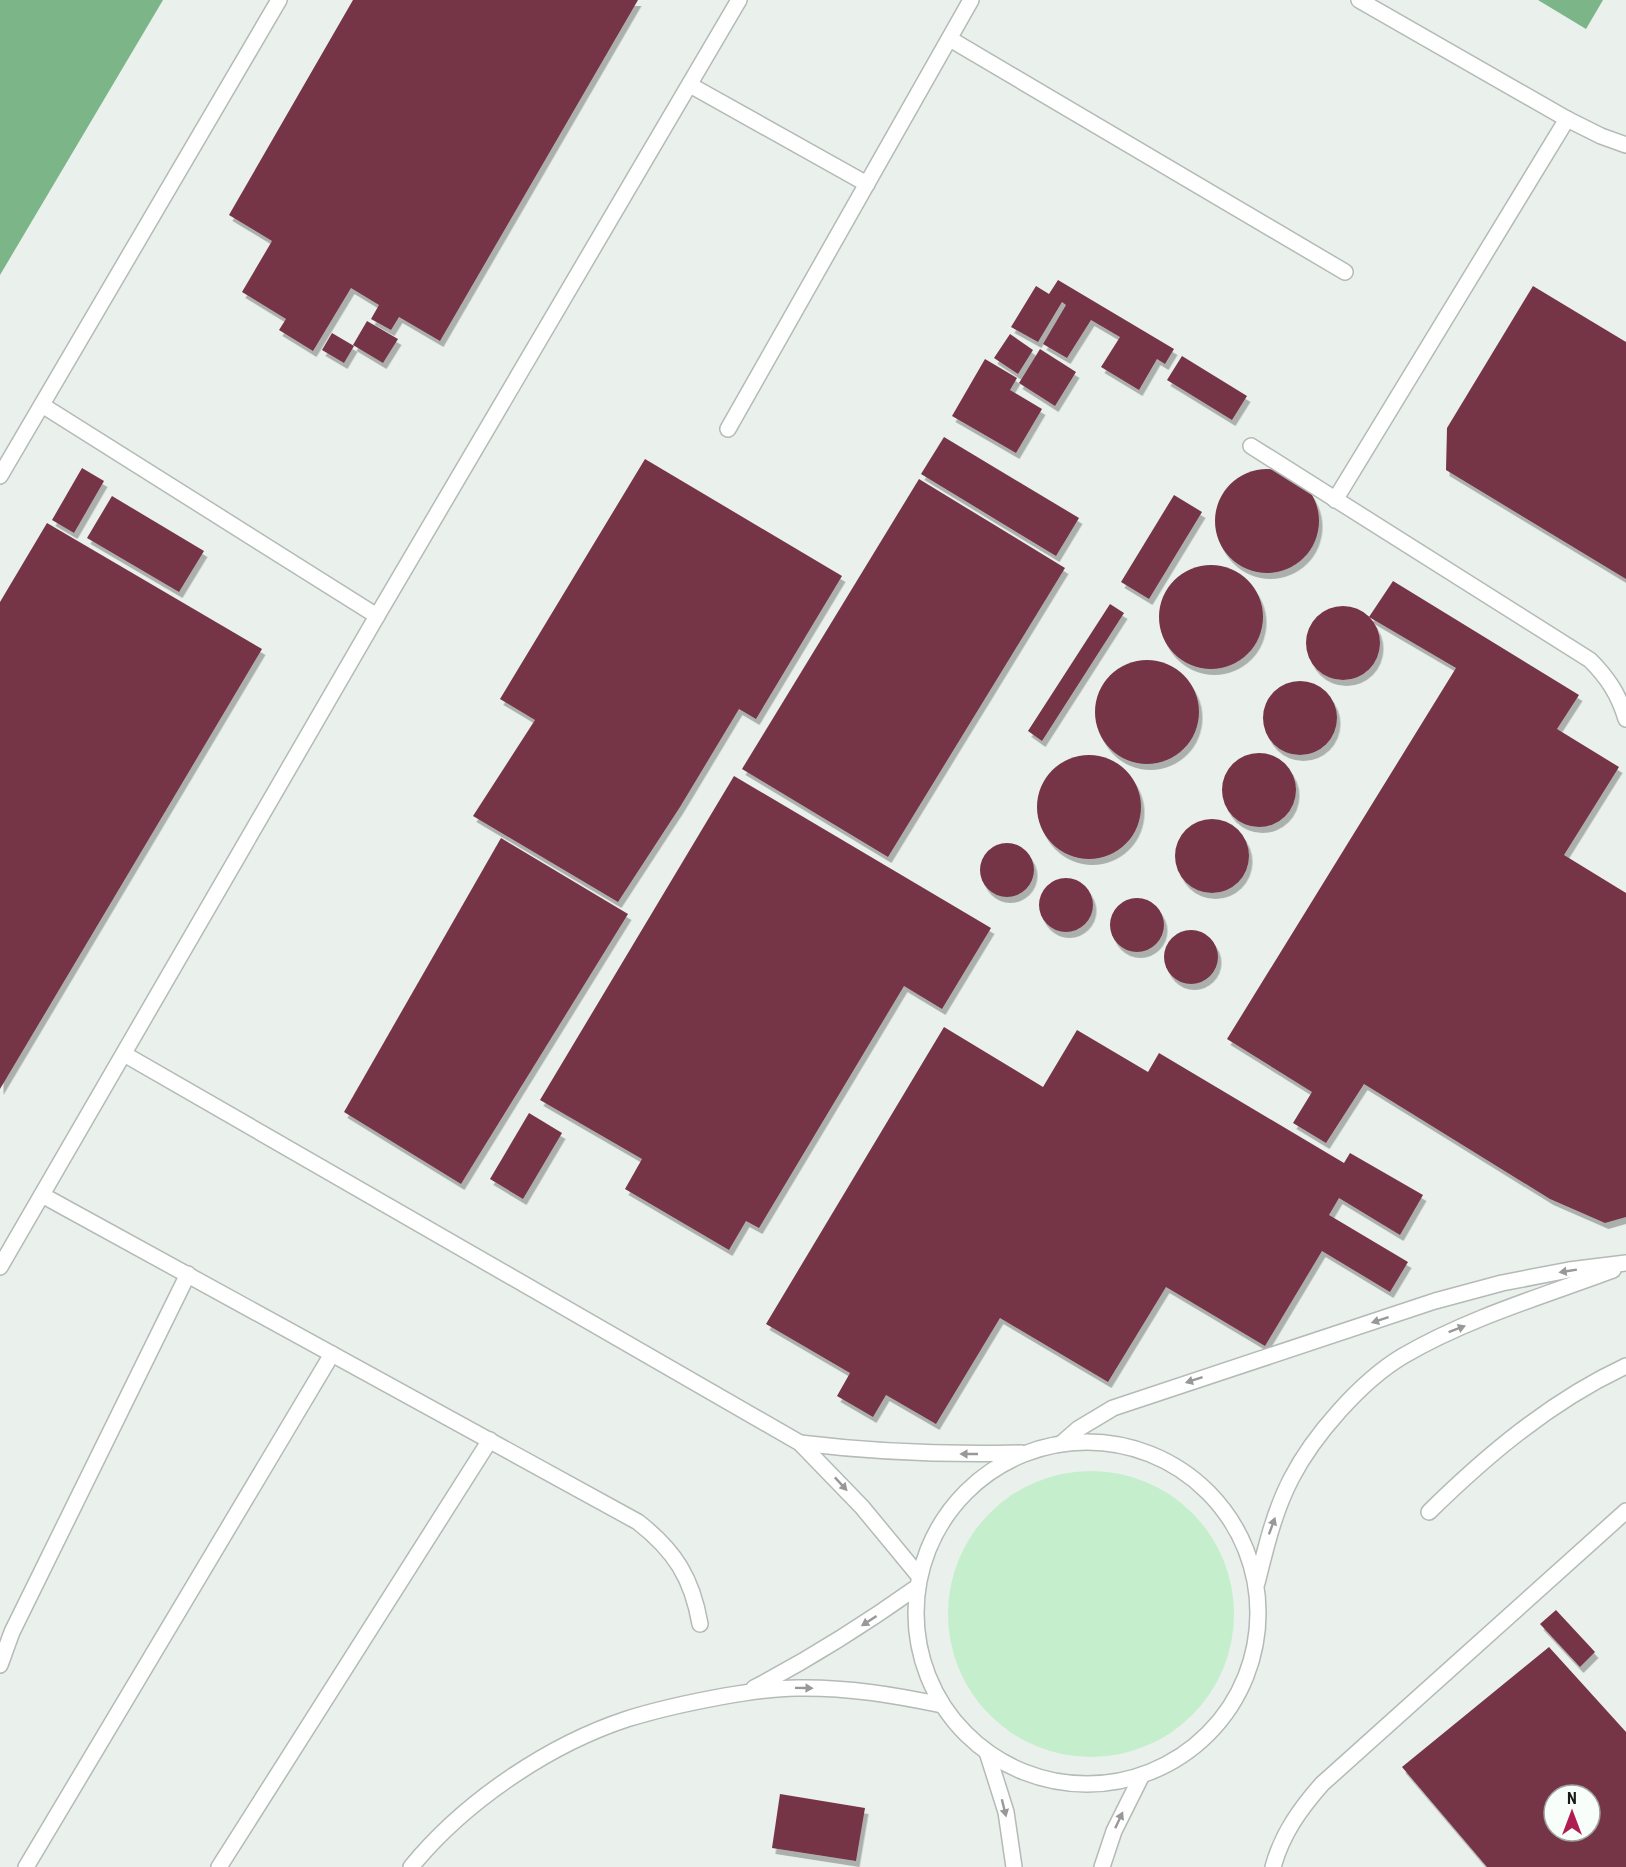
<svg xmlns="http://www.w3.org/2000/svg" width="1626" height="1867" font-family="'Roboto Condensed',sans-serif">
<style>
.green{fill:#c5eecc}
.water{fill:#7cb588}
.building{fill:#743646;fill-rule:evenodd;filter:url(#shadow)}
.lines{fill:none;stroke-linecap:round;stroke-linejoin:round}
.lane-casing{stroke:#b4bab5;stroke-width:18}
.lane{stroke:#fff;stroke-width:15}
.oneway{fill:#989898}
</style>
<defs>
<filter id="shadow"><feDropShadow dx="3.5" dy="6" stdDeviation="0" flood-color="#0004"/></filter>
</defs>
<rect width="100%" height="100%" fill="#eaf0eb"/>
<circle class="green" cx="1091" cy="1614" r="143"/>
<g class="water">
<polygon points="0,0 163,0 0,275"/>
<polygon points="1538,0 1603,0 1586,29"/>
</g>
<g class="building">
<polygon points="353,0 638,0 440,341 399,317 391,330 371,319 379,305 351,288 313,351 279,330 286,319 242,292 272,241 229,215"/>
<polygon points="1058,280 1174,349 1165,364 1157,359 1139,390 1101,367 1120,337 1091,320 1067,358 1043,344 1066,305 1062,302 1038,342 1011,327 1036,286 1049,294"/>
<polygon points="1533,286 1626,342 1626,579 1446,470 1447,428"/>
<polygon points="367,321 398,339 383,363 353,345"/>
<polygon points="332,333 354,346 344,363 322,350"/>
<polygon points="1010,334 1033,350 1018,374 994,358"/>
<polygon points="1040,349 1076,372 1055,406 1019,383"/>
<polygon points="1182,356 1247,396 1232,420 1167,380"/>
<polygon points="985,359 1017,378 1010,390 1042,409 1016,453 952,416"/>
<polygon points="944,437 1079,518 1056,556 921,474"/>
<polygon points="645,459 842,576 756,719 739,709 680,807 618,902 473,816 535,720 500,699"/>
<polygon points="82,468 104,481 74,533 52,520"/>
<circle cx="1267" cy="521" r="52"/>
<polygon points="919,479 1065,568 888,857 742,769"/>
<polygon points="1174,495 1202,512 1149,599 1121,582"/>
<polygon points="112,496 204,551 179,592 87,538"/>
<polygon points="47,523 262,649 0,1089 0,602"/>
<circle cx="1211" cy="617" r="52"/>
<polygon points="1393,581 1579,695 1557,729 1619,767 1564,855 1626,893 1626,1217 1605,1223 1550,1199 1364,1084 1326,1143 1293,1123 1312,1092 1227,1039 1456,668 1369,617"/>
<polygon points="1110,604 1124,613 1042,741 1028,731"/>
<circle cx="1343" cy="643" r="37"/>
<circle cx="1147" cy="712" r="52"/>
<circle cx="1300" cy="718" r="37"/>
<circle cx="1259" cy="790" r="37"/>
<circle cx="1089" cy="807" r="52"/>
<polygon points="734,776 991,928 942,1009 904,986 759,1228 746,1221 729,1250 625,1189 642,1159 540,1100"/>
<circle cx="1212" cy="856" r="37"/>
<polygon points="501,838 628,914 461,1184 344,1112"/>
<circle cx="1007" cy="870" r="27"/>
<circle cx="1066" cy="905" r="27"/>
<circle cx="1137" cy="925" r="27"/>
<circle cx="1191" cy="957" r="27"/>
<polygon points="944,1027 1043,1087 1077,1030 1148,1072 1159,1053 1344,1163 1350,1153 1423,1195 1400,1235 1339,1198 1329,1215 1408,1262 1390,1292 1322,1251 1265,1346 1166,1287 1108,1382 1000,1318 936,1424 886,1395 873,1417 837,1396 850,1373 766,1324"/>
<polygon points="529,1113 562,1133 523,1199 490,1179"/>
<polygon points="1556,1610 1595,1652 1580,1667 1540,1624"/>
<path d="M1549 1647 1626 1732V1867H1487L1402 1767ZM1554 1795H1590V1831H1554Z"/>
<polygon points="780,1794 865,1808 856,1861 772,1848"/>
</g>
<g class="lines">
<defs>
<g id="lane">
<polyline points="1359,0 1567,119 1601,136 1626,145"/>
<polyline points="950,39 1345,272"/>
<polyline points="690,85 867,184"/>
<polyline points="42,405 377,616"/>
<polyline points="728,429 971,0"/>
<path d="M1251 446 1590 660C1608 678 1619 695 1626 719"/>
<polyline points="0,476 279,0"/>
<polyline points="1335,500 1567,119"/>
<polyline points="124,1054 800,1443 862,1507 919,1576"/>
<path d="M42 1195 638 1522C675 1551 692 1578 700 1624"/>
<polyline points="0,1267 377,616 739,0"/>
<circle cx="1087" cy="1613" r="171"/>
<path d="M800 1443C874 1452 947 1455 1021 1453"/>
<polyline points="1062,1443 1078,1429 1113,1408 1435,1301 1502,1283 1569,1270 1626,1263"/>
<path d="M1429 1512C1487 1455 1551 1401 1626 1366"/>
<path d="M1257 1583C1266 1547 1274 1512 1291 1479 1313 1436 1361 1381 1403 1356 1468 1318 1543 1296 1613 1270"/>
<polyline points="0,1665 12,1632 188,1274"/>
<path d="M754 1688C811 1658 865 1624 917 1587"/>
<polyline points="987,1752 1006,1812 1014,1867"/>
<polyline points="26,1867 332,1354"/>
<polyline points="219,1867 490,1440"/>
<path d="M411 1867C464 1802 548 1745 627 1719 659 1709 692 1702 725 1696 748 1692 773 1688 797 1688 847 1687 894 1695 942 1705"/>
<polyline points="1102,1867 1114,1831 1142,1775"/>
<path d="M1273 1867C1282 1834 1300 1809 1322 1784L1626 1511"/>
</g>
</defs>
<use href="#lane" class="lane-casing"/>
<use href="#lane" class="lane"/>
</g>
<defs><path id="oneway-solid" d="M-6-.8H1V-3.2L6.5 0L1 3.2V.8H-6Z" transform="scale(1.5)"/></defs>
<g class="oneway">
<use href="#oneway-solid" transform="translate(1568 1271) rotate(171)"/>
<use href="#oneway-solid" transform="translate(1380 1320) rotate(162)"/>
<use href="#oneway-solid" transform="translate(1457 1329) rotate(-21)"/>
<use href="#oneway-solid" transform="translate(1194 1380) rotate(162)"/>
<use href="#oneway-solid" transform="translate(969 1454) rotate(180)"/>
<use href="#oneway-solid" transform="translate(841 1484) rotate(47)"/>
<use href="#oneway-solid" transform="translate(1272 1526) rotate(-70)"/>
<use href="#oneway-solid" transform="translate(869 1621) rotate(147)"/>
<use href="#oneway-solid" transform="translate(804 1688) rotate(1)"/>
<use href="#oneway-solid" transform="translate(1004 1808) rotate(76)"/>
<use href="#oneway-solid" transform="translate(1119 1820) rotate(-65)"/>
</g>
<g transform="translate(1572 1813)"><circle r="28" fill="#f8fef9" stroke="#9fa3a0" stroke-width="1.5"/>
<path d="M0-4.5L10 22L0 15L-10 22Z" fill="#ae1e53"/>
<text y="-9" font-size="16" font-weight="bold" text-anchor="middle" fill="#191b1a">N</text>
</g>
</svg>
